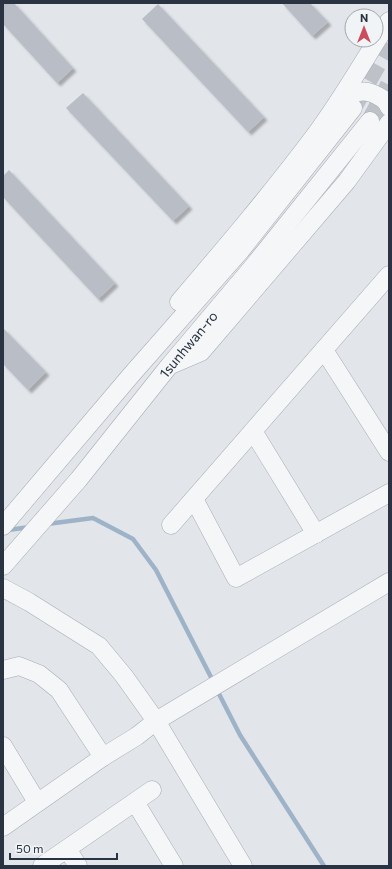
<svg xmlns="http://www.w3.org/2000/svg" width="392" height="869" font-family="Commissioner,sans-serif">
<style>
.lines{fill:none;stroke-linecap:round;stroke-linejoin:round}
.stream{stroke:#9eb3c8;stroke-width:4.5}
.building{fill:#b9bec6;filter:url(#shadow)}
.minor-tunnel{stroke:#bdc1c8;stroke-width:18;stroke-dasharray:18 9;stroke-linecap:butt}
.minor-casing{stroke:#a7acb4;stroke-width:19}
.minor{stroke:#f4f6f8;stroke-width:18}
.labels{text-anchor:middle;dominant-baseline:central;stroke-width:3.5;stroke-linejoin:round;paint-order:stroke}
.street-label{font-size:14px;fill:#2a3341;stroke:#f1f4f7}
</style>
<defs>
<filter id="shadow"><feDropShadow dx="3.5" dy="3.5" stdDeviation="1" flood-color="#0004"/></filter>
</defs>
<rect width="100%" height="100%" fill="#e2e5ea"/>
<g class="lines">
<g class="stream">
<polyline points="47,524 93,518 133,539 156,570 214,683"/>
<polyline points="8,530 30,527"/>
<polyline points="217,690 240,735 324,866"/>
</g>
</g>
<g class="building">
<polygon points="3,3 14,3 73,68 57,83 3,24"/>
<polygon points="282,3 310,3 328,22 312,36"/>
<polygon points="158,4 264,117 248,132 142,19"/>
<polygon points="83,93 189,206 173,221 66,108"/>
<polygon points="9,170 115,283 98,299 3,197 3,176"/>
<polygon points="3,328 46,372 28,390 3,364"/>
</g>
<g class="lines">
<g class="minor-tunnel">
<polyline points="355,104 389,44"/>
<polyline points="370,121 389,85"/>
</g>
<defs>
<g id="minor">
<path d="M339 101C354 93 362 87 378 96 384 99 386 101 389 107"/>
<path d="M179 302C225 248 271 194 313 138 341 101 364 60 389 21"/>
<polyline points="324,350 389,452"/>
<polyline points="173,364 201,352 347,181 389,123"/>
<polyline points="253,431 316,534"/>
<polyline points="194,499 236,578 389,493"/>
<polyline points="171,525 389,275"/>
<polyline points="3,526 132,374 241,250 353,108"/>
<path id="s1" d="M3 566 79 479 169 366 255 264 370 121"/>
<polyline points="3,588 29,602 99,646 124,676 156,721 243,866"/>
<polyline points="3,670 19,666 39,674 59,690 103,757"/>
<polyline points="3,746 37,802"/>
<polyline points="135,802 174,866"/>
<polyline points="3,827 103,757 137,736 156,721 389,582"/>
<polyline points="67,849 78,866"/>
<polyline points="42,866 152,790"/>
</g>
</defs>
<use href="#minor" class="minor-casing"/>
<use href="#minor" class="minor"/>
</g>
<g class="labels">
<g class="street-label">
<text stroke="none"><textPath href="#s1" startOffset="289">1sunhwan-ro</textPath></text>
</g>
</g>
<rect width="392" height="869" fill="none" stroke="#2a3341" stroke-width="8"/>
<g transform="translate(364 28)"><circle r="19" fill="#f1f4f7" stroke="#a1a7ae"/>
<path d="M0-3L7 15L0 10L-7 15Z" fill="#ca4c5e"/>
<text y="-6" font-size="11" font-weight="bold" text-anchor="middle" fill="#2a3341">N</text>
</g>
<path d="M10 853v6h107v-6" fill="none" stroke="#2a3341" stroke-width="2"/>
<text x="16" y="853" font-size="12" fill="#2a3341" stroke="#f1f4f7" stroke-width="3" paint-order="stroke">50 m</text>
</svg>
